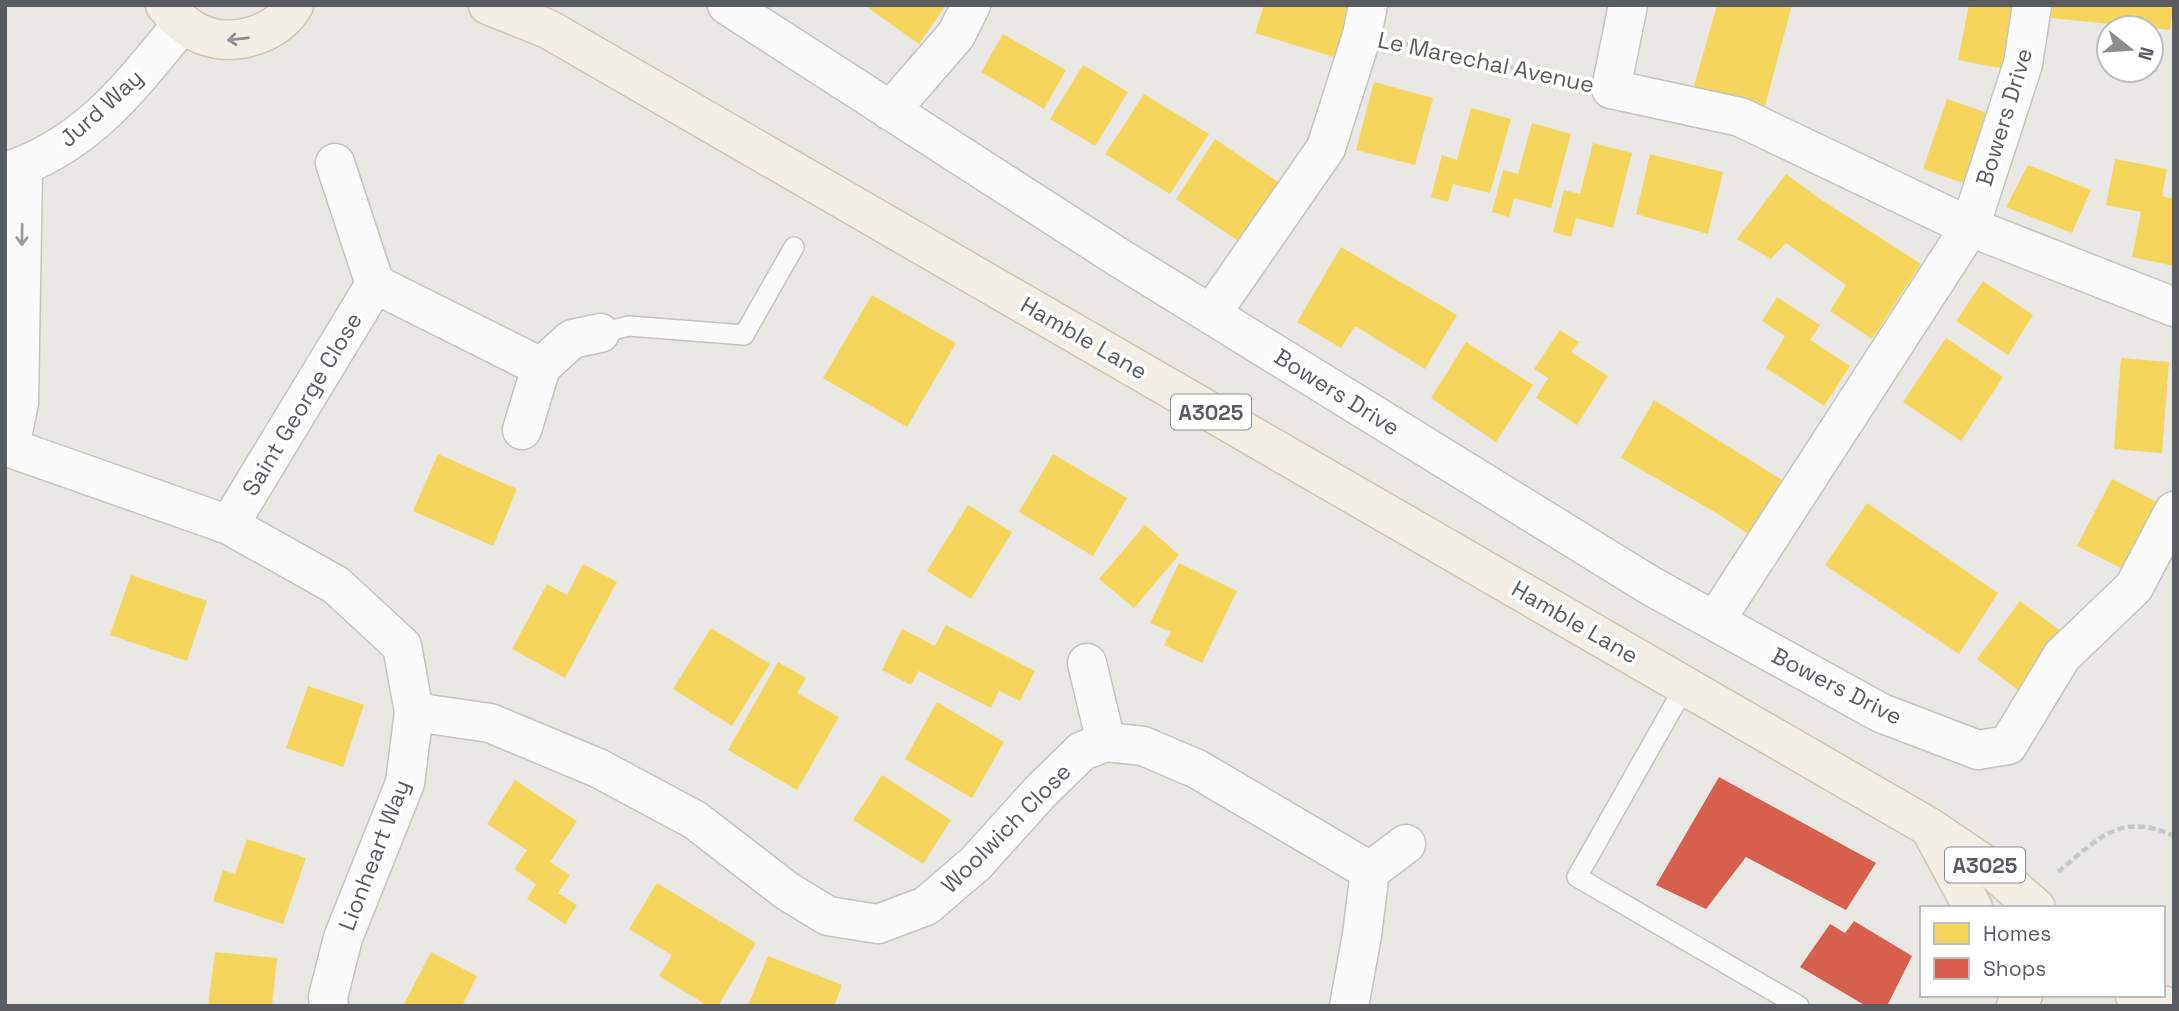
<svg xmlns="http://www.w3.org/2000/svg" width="2179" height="1011" font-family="'Space Grotesk',sans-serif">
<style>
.homes{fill:#f6d55c}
.shops{fill:#d6604d}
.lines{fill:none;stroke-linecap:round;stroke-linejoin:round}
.lane-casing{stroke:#c4c4c3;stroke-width:22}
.street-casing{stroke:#c4c4c3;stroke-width:41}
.secondary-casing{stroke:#c5c5c5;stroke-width:41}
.primary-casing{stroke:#d1c5b0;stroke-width:41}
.path{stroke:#c4cac6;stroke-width:4.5;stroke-dasharray:7 3.5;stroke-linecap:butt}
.lane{stroke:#fcfbfb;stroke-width:19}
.street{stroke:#fcfbfb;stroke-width:38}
.secondary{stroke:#fcfbfb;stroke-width:38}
.primary{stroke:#f2eee6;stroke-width:38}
.oneway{stroke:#8f9090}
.oneway2{stroke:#9a9c9f}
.labels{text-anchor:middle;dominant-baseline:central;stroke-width:7;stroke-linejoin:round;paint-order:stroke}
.shield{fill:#fff;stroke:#8b8e90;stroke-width:2}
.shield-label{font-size:21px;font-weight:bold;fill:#595d61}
.street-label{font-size:23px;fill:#595d61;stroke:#fff}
</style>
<rect width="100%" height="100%" fill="#e9e7e3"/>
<g class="homes">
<polygon points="864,5 946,5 919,44"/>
<polygon points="1264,5 1352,5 1337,58 1255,33"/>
<polygon points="1717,5 1792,5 1765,106 1694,86"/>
<polygon points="1969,5 2017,5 2005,69 1958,60"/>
<polygon points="2053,5 2173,5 2170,30 2051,18"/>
<polygon points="1003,34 1066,70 1044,109 981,72"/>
<polygon points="1083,65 1128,92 1095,146 1050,119"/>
<polygon points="1374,82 1433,98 1415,165 1356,150"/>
<polygon points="1144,94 1209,134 1170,194 1105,154"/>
<polygon points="1947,99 1996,116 1972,186 1923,169"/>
<polygon points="1471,108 1511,119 1490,193 1453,184 1448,202 1431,197 1442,155 1457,160"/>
<polygon points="1532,123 1571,134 1551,208 1514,198 1509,217 1492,212 1503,170 1518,174"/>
<polygon points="1215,139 1281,184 1243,244 1176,199"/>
<polygon points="1593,143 1632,153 1613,228 1576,218 1571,237 1553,232 1564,190 1580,194"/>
<polygon points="1650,154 1723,172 1708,234 1636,214"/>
<polygon points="2115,159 2167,169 2162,196 2174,199 2174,266 2132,257 2141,212 2106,205"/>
<polygon points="2028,165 2091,190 2072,233 2006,207"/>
<polygon points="1786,174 1820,199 1921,264 1872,339 1830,311 1846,285 1786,243 1771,259 1737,239"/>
<polygon points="1341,247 1457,315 1425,369 1355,326 1341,348 1297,322"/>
<polygon points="1983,281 2033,315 2008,355 1956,321"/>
<polygon points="872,295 956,343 907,427 823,378"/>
<polygon points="1777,297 1820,325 1810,340 1850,366 1824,406 1766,368 1785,336 1762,321"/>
<polygon points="1560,330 1579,342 1571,352 1608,376 1577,425 1536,398 1548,378 1534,369"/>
<polygon points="1946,338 2003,377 1961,441 1903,402"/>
<polygon points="1466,342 1533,385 1496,442 1431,398"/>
<polygon points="2121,358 2169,362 2162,453 2114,449"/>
<polygon points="1654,400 1782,480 1748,534 1718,514 1621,458"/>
<polygon points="438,454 517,489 493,546 413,511"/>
<polygon points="1053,454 1127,498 1093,556 1019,512"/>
<polygon points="2112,479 2157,502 2123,569 2077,546"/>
<polygon points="1867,503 1998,593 1959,654 1825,565"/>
<polygon points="968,505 1012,532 971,599 927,571"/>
<polygon points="1145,525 1179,555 1134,608 1099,579"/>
<polygon points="1179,563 1237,591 1202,663 1164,645 1171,632 1150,623"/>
<polygon points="583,564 617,582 565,678 512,649 547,584 567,595"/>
<polygon points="131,575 207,601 187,661 110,635"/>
<polygon points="2020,601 2062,632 2018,690 1977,659"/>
<polygon points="946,625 1035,671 1020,701 999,691 991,708 919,671 911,685 882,670 902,629 935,646"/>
<polygon points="711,628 770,664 732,726 673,689"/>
<polygon points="778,662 806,678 797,693 839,717 797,790 728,750"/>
<polygon points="308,686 364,705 343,767 286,748"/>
<polygon points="937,702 1004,742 972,798 905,759"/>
<polygon points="882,775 951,820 923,864 853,820"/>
<polygon points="515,780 577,821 550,862 570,875 558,893 577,905 565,924 527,899 536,884 514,869 527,850 487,824"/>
<polygon points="247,839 306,858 283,924 213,901 223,870 235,874"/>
<polygon points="657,883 756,943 718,1006 708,1006 659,976 672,955 629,929"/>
<polygon points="215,952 277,958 272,1006 208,1006"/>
<polygon points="431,952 477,976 462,1006 403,1006"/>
<polygon points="768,956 842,985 834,1006 748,1006"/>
</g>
<g class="shops">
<polygon points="1719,777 1876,863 1846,910 1746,857 1706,909 1656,885"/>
<polygon points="1854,921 1912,956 1887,1006 1866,1006 1800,967 1830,924 1845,933"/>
</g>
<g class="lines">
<defs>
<g id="lane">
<polyline points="600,333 629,326 744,335 794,247"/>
<polyline points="1685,686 1577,877 1799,1006"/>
</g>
<g id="street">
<polyline points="727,5 1118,257 1651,586 1881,713 1978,750 2008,745 2062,656 2134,587 2174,511"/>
<polyline points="1628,5 1611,89 1740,117 1970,227 2174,307"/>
<polyline points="890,111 956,35 971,5"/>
<polyline points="335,163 375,284 541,367"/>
<polyline points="1211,314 1326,148 1362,35 1368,5"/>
<polyline points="522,430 541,367 572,339 600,333"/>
<polyline points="5,446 229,525 336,585 402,646 414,712 405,783 343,938 328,997 329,1006"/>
<polyline points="10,447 19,403 23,167"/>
<polyline points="229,525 375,284"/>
<polyline points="1715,621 1970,227 2023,64 2032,5"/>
<polyline points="1087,663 1106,742"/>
<polyline points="414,712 490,723 598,768 695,820 787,891 828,916 878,924 926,906 976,863 1041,791 1082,751 1106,742 1143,746 1197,769 1370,871"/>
<polyline points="1349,1006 1362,935 1370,871 1406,844"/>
</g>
<path id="secondary" d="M5 172C87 146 130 87 182 24"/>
<g id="primary">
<path d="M165 5C176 18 187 29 203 35 234 47 277 35 294 5"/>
<polyline points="488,5 548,29 1929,827 1994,871 2036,908"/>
<polyline points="1932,832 1973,908"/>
<polyline points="2135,996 2165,1006"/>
<polyline points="2016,1006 2023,995"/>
</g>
</defs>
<use href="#lane" class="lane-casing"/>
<use href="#street" class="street-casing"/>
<use href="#secondary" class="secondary-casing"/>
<use href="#primary" class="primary-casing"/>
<g class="path">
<polyline points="1404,44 1570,80"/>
<path d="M2058 872C2098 839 2120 811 2174 836"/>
</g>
<use href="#lane" class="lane"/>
<use href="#street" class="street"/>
<use href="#secondary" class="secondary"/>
<use href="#primary" class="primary"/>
</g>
<defs><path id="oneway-shaft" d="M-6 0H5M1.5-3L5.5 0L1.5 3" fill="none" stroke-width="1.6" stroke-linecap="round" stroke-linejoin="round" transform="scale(1.75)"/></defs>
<use class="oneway" href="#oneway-shaft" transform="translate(238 39) rotate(174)"/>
<use class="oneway2" href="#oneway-shaft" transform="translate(22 235) rotate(91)"/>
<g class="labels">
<g class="shield">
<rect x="1171" y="394.5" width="80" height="35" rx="5"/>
<rect x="1945" y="847.5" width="80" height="35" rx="5"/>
</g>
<g class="shield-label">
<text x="1211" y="412">A3025</text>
<text x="1985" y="865">A3025</text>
</g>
<g class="street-label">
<text transform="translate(1486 62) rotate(12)">Le Marechal Avenue</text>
<text transform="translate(101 108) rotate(-42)">Jurd Way</text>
<text transform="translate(2004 117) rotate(-73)">Bowers Drive</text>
<text transform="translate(1084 338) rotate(30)">Hamble Lane</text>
<text transform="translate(1337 392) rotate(32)">Bowers Drive</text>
<text transform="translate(302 404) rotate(-59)">Saint George Close</text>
<text transform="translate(1575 622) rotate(30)">Hamble Lane</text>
<text transform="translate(1837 686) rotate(27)">Bowers Drive</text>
<text transform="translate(1006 828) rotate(-45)">Woolwich Close</text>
<text transform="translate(374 855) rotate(-69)">Lionheart Way</text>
</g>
</g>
<rect width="2179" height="1011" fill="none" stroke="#595d61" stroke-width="14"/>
<rect x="1920" y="906" width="245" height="91" fill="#ffffff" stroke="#bdbec0" stroke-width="2"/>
<rect x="1934" y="923" width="35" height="21" fill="#f6d55c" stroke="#bdbec0" stroke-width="2"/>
<text x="1983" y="941" font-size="21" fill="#595d61">Homes</text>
<rect x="1934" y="958" width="35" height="21" fill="#d6604d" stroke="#bdbec0" stroke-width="2"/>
<text x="1983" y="976" font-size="21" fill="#595d61">Shops</text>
<g transform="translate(2130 49) rotate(107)"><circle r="33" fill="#ffffff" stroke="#bdbec0" stroke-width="2"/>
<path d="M0-5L12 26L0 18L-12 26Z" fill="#8b8d8e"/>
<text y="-10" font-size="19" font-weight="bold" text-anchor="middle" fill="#595d61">N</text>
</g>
</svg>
